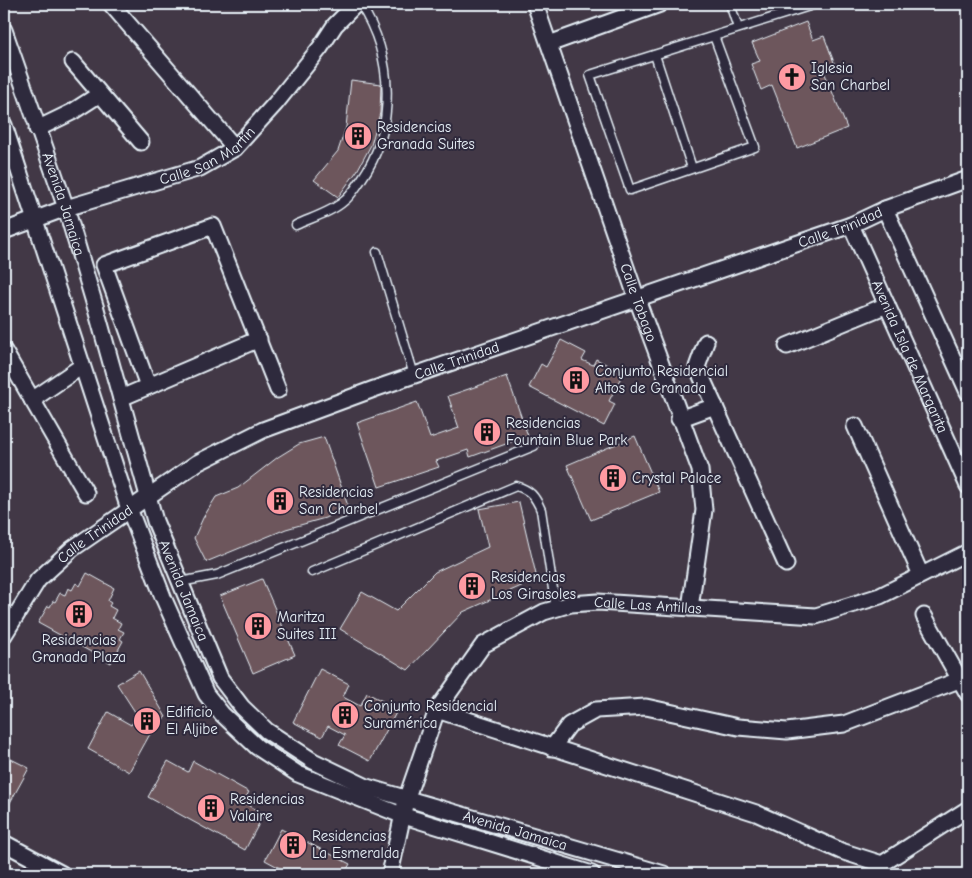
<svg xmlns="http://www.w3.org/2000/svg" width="972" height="878" font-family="'Comic Neue',sans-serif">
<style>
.building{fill:#6d575b;stroke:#e8f1f8}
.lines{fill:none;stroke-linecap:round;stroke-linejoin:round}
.service-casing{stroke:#e8f1f8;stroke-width:11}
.minor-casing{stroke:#e8f1f8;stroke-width:19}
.service{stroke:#2f2a3d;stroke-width:8}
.minor{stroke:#2f2a3d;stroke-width:15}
.labels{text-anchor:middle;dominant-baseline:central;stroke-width:4;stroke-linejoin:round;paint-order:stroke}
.poi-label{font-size:15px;fill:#e8f1f8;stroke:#2f2a3d;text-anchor:start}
.street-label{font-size:15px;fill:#e8f1f8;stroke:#2f2a3d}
</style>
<rect width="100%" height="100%" fill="#423846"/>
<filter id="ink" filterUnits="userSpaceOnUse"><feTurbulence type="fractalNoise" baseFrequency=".02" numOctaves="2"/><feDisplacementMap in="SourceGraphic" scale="10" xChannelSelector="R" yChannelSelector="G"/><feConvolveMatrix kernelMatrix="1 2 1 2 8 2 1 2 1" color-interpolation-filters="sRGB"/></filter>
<g filter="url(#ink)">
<g class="building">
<polygon points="806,22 813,40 824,36 835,65 823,69 847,128 797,148 772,85 761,90 751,64 760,61 752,43"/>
<polygon points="351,80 381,84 380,113 371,145 357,171 338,197 314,180 338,151 346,127"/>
<polygon points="561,340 586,353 582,360 593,365 596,359 623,373 609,401 615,404 604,426 529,387 541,364 546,367"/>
<polygon points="507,376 528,436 470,457 468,450 436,461 439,467 379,487 357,423 417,402 430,438 459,428 448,396"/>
<polygon points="635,436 659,492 591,520 567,465"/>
<polygon points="324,437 348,506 325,518 286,529 206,562 194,538 203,518 216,497 238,488 278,457 299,444"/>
<polygon points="519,502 537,579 463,612 408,670 340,629 362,592 396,611 435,572 488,547 479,509"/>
<polygon points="87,573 114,588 108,601 111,603 109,606 116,610 112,618 121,623 118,629 124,632 120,639 123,641 111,663 38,623 48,606 50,607 53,601 55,602 60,593 65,595 68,588 72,590 76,583 80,586"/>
<polygon points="262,579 295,655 253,673 220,596"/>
<polygon points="320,669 349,684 343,697 360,706 367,693 398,709 370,761 339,745 345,735 328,726 322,737 293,722"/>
<polygon points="139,671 166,717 155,725 129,772 88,749 108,712 131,725 137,715 117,684"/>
<polygon points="5,756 29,768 6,810 4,809"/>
<polygon points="168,761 188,772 193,761 249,792 243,802 264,814 245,850 148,797"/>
<polygon points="281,829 350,864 344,874 291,874 265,860"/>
</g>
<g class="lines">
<defs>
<g id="service">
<polyline points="730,4 738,28"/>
<polyline points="714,36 755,147 630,190 590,75 816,4"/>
<polyline points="655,55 692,168"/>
<path d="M296 225C311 218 332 212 344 201 351 196 356 187 361 180 397 129 394 56 360 4"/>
<polyline points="377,252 414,375"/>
<path d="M312 572 516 486C530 490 535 496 541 510L556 609"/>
<polyline points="180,582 217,575 534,446"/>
</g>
<g id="minor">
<polyline points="111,4 235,148"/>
<path id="s1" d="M535 4 637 299 700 470 704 510 690 608"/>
<path id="s2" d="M4 30 66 208 96 309 155 521 220 678 242 707 267 731 313 761 367 787 664 874"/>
<polyline points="549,44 660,4"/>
<polyline points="73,62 141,142"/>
<polyline points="4,125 128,506 163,597 206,694 222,714 257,747 298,774 401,815 592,874"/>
<polyline points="37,129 72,112 100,94"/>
<polyline points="885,209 968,392"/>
<path id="s3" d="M851 225 968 486"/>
<path id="s4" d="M4 231 66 208 200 168 235 148 275 104 320 48 335 25 356 4"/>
<polyline points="706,342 697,367 786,564"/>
<polyline points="787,346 887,305"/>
<polyline points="4,351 86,493"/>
<polyline points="148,386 104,265 213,226 278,390"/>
<polyline points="121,398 259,339"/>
<polyline points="32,400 82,366"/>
<polyline points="679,419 715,406"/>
<polyline points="855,426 921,575"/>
<polyline points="924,616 968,694"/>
<path id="s5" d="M4 635 38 580 72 549 197 463 263 430 374 389 851 225 885 209 968 179"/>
<polyline points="437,710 756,813 841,851 882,864 968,809"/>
<polyline points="552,748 569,725 596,710 646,707 738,727 787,731 844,724 959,680"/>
<polyline points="4,843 62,874"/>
<path id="s6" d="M390 874 406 800 437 710 483 645 544 612 571 604 598 602 816 616 880 596 968 552"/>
</g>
</defs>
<use href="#service" class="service-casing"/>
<use href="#minor" class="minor-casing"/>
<use href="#service" class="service"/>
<use href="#minor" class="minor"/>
</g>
</g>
<defs>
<symbol id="church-disc" viewBox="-11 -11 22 22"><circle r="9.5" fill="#ff9aa2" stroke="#2f2a3d"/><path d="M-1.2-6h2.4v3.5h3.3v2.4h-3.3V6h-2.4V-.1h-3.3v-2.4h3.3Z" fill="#111"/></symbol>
<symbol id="building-disc" viewBox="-11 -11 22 22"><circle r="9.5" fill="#ff9aa2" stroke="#2f2a3d"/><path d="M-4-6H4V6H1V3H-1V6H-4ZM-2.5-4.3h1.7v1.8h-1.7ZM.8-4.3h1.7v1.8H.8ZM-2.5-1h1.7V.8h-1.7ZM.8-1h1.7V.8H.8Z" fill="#111"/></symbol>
</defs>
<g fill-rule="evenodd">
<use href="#church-disc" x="776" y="61" width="32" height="32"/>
<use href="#building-disc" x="342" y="120" width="32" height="32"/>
<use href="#building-disc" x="560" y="364" width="32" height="32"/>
<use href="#building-disc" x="471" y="416" width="32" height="32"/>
<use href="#building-disc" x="597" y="462" width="32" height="32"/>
<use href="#building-disc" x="264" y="485" width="32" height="32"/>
<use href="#building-disc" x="456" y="570" width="32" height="32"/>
<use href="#building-disc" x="63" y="598" width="32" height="32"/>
<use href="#building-disc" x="242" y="610" width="32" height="32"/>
<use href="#building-disc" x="329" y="699" width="32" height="32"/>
<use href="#building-disc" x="131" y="705" width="32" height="32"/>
<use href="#building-disc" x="195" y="792" width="32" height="32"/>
<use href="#building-disc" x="277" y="829" width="32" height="32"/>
</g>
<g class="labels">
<g class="poi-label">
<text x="811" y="68">Iglesia<tspan x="811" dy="17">San Charbel</tspan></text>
<text x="377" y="127">Residencias<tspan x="377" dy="17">Granada Suites</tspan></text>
<text x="595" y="371">Conjunto Residencial<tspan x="595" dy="17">Altos de Granada</tspan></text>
<text x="506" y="423">Residencias<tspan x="506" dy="17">Fountain Blue Park</tspan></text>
<text x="632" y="478">Crystal Palace</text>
<text x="299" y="492">Residencias<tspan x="299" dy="17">San Charbel</tspan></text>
<text x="491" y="577">Residencias<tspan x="491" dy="17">Los Girasoles</tspan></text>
<text x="277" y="617">Maritza<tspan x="277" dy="17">Suites III</tspan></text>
<text x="79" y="640" text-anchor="middle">Residencias<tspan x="79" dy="17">Granada Plaza</tspan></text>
<text x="364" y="706">Conjunto Residencial<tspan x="364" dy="17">Suramérica</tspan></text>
<text x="166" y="712">Edificio<tspan x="166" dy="17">El Aljibe</tspan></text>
<text x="230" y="799">Residencias<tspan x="230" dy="17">Valaire</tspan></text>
<text x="312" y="836">Residencias<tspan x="312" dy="17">La Esmeralda</tspan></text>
</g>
<g class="street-label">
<text stroke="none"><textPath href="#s4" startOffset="218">Calle San Martín</textPath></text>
<text stroke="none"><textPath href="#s2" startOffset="184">Avenida Jamaica</textPath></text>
<text stroke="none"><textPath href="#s5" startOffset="948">Calle Trinidad</textPath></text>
<text stroke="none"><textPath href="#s1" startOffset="316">Calle Tobago</textPath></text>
<text stroke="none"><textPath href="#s3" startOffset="144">Avenida Isla de Margarita</textPath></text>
<text stroke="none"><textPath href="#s5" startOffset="542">Calle Trinidad</textPath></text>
<text stroke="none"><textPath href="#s5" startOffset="138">Calle Trinidad</textPath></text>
<text stroke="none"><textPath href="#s2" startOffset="589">Avenida Jamaica</textPath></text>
<text stroke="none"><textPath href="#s6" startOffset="425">Calle Las Antillas</textPath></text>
<text stroke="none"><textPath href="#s2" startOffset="1024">Avenida Jamaica</textPath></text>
</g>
</g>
<rect width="972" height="878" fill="none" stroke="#2f2a3d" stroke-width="20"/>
<rect x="10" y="10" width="952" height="858" fill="none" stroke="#e8f1f8" stroke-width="2" filter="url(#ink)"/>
</svg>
